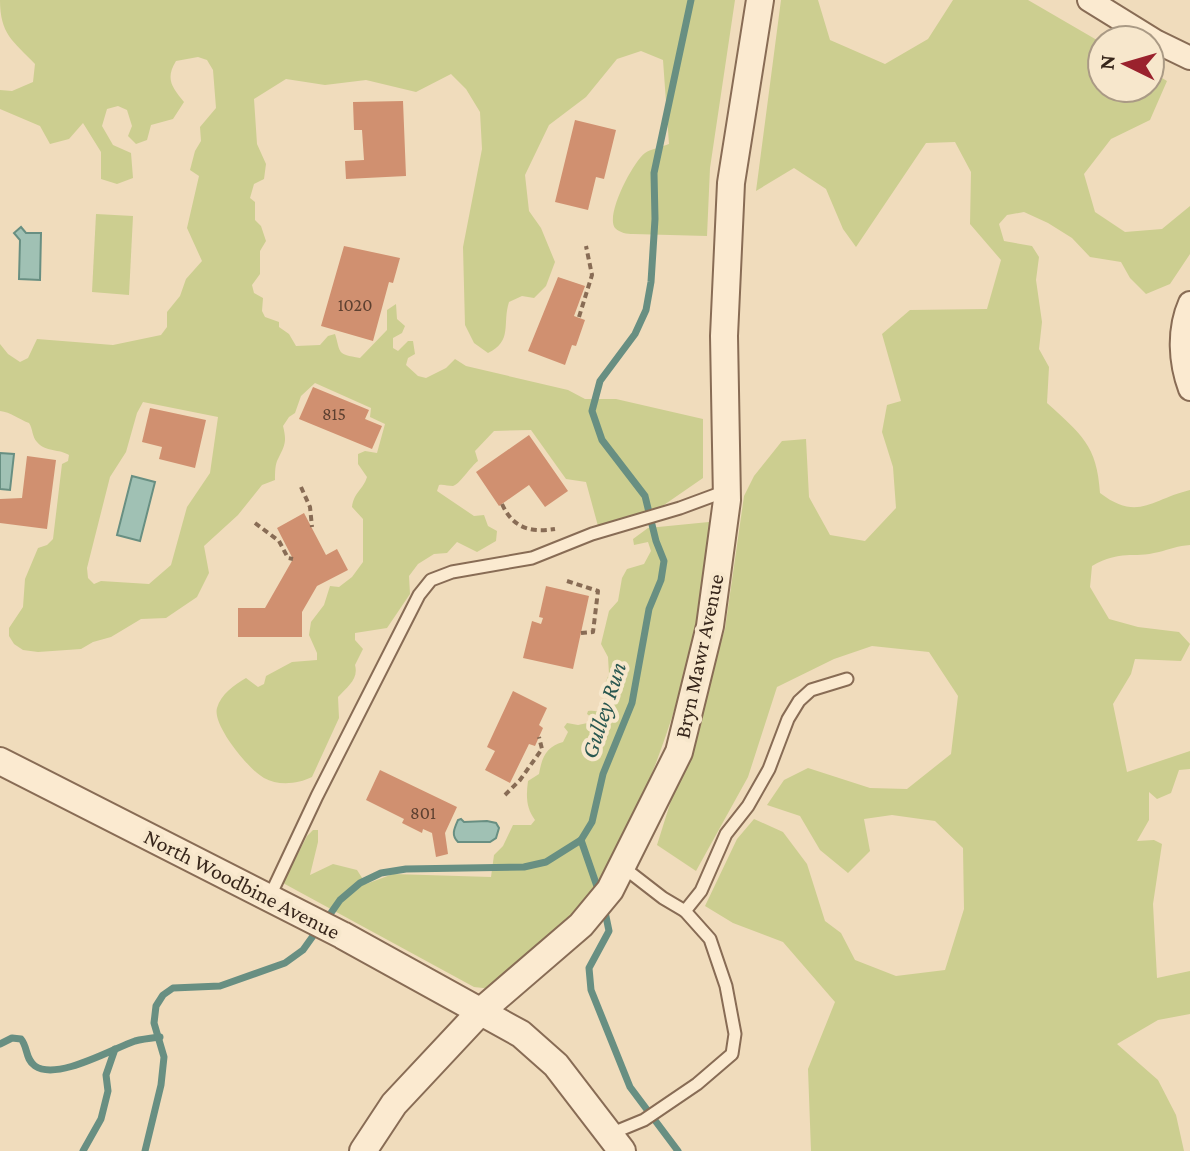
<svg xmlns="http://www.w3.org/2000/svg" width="1190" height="1151" font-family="'Crimson Pro',serif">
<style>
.green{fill:#ccce90;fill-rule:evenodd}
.water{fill:#a0c1b4;stroke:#688f82;stroke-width:2}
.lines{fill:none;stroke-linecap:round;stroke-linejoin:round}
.stream{stroke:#688f82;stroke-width:7}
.building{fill:#d09070}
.service-casing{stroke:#886c55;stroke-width:15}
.minor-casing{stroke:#886c55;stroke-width:26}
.tertiary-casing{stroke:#886c55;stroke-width:30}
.path{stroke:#886c55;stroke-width:4;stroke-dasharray:6 4;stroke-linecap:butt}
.service{stroke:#fbead0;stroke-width:11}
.minor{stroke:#fbead0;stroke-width:22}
.tertiary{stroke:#fbead0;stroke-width:26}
.labels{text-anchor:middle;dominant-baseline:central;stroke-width:8;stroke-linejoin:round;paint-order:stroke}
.number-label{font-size:18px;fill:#5d4030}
.street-label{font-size:22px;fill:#37261b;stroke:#f7e7cc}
.water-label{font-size:24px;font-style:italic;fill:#295750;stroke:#f7e7cc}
</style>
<rect width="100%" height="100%" fill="#f0dcbc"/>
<g class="green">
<path d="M0 0H735L710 168 707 236 633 234C627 234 620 233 615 228 605 215 633 162 645 153 651 149 662 147 669 144L663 60 641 51 617 59 586 97 549 125 525 175 529 211 541 228 555 262 546 286 534 298 522 296 509 302C502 324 513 341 488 353L474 343 465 325 463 247 482 149 480 112 466 89 451 74 416 92 366 80 325 85 286 79 254 99 257 144 266 164 264 179 254 184 250 198 255 202V220L261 226 266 241 260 251V274L252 285 254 293 263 298 262 311 265 317 279 322V327L289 334 296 346 320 345 328 336 335 334C341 353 336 354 360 358L387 330V310L396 304 397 319 405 326 402 333 393 338V348L398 351 408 341H413L415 354 408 358 406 365 418 376 426 378 446 368 455 359 466 366 568 390 585 399H616L703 419V478L661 507 598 526 586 482 566 479 531 430 494 431 475 451 478 461C471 466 459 485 453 486 448 486 443 484 439 485L437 491 474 516 484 515 488 526 497 531 496 541 477 552 457 542 447 553 434 554 418 564 409 576 410 594 387 628 355 633V640L363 649 355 665C359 679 347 687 338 697L339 718 312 777C298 784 278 786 264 778 249 770 212 725 217 708 221 694 234 685 246 678L258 687 264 684 266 676 292 662 317 660V653L309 635 311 622 324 605 330 586 339 587 352 577 363 562V519L352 507C354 492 363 490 367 477L358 464V454L365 451 377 453 385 424 370 417 371 408 315 383 301 396 295 413 289 417 283 426C287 442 285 445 278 459 275 464 275 473 275 480L262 485 238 515 204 546 209 573 197 597 166 618 141 619 111 637 93 642 81 649 38 652 23 650 14 644 9 636V628L23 607 25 579 38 548 47 545 53 539 62 464 68 461 69 455C60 449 45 452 37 442 32 437 33 429 29 423 18 419 11 412 0 411V344L8 354 20 362 28 358 37 339 113 345 161 335 167 327V312L180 296 186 279 202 261 187 228 199 176 190 170 195 151 201 141 200 127 216 108 213 70 207 60 198 57 176 61C165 79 172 87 184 102L173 119 151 125 147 140 136 144 128 136 132 126 127 110 118 106 107 109 102 126 113 145 131 153 133 178 117 184 101 179V152L83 123 69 139 50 144 40 126 0 109V90L12 91 33 82 35 64C13 41 0 34 0 0ZM143 402 218 417 210 473 187 507 171 565 149 584 101 581 94 584 88 578 87 568 110 477 126 452 137 413Z"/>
<path d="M781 0H818L830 40 885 64 928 39 953 0H1028L1102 43V88H1150V71L1167 81 1150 120 1111 139 1084 174 1095 212 1125 232 1162 229 1190 206V254L1170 284 1146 294 1130 278 1121 262 1090 257 1072 238 1048 223 1024 212 1007 215 999 224 1004 241 1032 246 1039 257 1036 280 1042 322 1039 349 1049 367 1047 403C1081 434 1097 445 1100 493 1138 522 1152 499 1190 490V545C1178 546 1170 549 1159 552 1131 559 1122 549 1092 566L1090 587 1109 619 1138 627 1179 632 1190 644 1181 661 1135 659 1131 674 1113 704 1127 772 1190 751V769L1179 770 1171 793 1157 799 1149 792V820L1137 841 1154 840 1162 844 1153 904 1157 978 1190 971V1014L1158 1020 1117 1044 1158 1080 1176 1115 1184 1151H811L808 1069 835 1002 783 942 733 923 705 906 737 839 754 819 783 832 807 864 825 921 841 933 855 960 896 976 945 970 964 909 963 848 935 821 892 815 864 819 870 851 848 873 820 850 800 816 767 805 784 780 808 768 870 788 907 789 951 754 958 696 929 652 872 646 834 659 777 687 748 777 696 871 657 845 725 629 744 496 754 476 782 441 806 439 809 497 830 535 865 541 896 508 893 467 882 432 887 405 901 401 882 334 910 310 987 309 1001 260 970 224 971 172 955 142 926 143 856 247 843 229 826 189 794 168 756 191Z"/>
<polygon points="96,214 133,216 129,295 92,292"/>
<path d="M719 521C698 631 674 739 622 839 605 871 586 903 561 929 540 951 515 969 492 989L474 987 283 883 307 836 313 830H318V842L310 875 333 864 357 870 366 884 393 874 491 877 494 855 503 846 513 825H531L535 820C526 808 526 796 528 781L539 774C542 757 546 747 563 742L568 732 564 727 567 723 578 725 597 721 587 714 588 711C598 709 605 716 615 714L614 700 603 688 609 674 608 657 601 644 609 611 618 601 622 578 627 569 644 564 651 551 648 542 634 545 633 539 648 528Z"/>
</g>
<g class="water">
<polygon points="21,227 26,233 41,233 40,280 19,279 20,240 14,233"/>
<polygon points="0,453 14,454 10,490 0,489"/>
<polygon points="132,476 155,482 140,541 117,535"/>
<path d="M461 819 464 822 487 821 496 823 499 828 496 838 490 842H458C451 835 454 829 458 820Z"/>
</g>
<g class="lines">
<g class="stream">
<polyline points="581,840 599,892"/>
<polyline points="604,907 609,931 589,968 591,990 630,1087 678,1151"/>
<polyline points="326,920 340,900 360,883 381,873 406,869 524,867 546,862 581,840 592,822 603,774 632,703 649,609 661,580 664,561 656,541 645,496 602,440 592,411 600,381 635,334 646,310 651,282 655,219 654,173 691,0"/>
<path d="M0 1044 12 1038 21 1039C28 1047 25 1059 35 1066 57 1081 112 1049 135 1041 143 1039 152 1038 160 1037"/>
<polyline points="83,1151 101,1119 108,1091 106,1075 115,1049"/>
<polyline points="145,1151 161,1085 164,1057 154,1023 156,1006 163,995 173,988 220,986 285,963 303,950 318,929"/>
</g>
</g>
<g class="building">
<polygon points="403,101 406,176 346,179 345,161 364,160 362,130 354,130 353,102"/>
<polygon points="575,120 616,130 604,179 596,177 588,210 555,202"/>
<polygon points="344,246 400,258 393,283 389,282 373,341 321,326"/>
<polygon points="558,277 585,286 574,316 585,320 576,346 572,345 565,365 528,351"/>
<polygon points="313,387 369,410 365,419 382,426 372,449 299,419"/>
<polygon points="150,408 206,420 195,468 159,459 162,447 142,442"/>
<polygon points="529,435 568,491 545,507 529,485 499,506 476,472"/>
<polygon points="27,456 56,460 47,529 0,523 0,499 22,498"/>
<polygon points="304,513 326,555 337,549 348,570 317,586 302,612 302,637 238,637 238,608 265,608 293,559 277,528"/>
<polygon points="546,586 589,596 573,669 523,658 532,621 541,624 543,618 539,617"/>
<polygon points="513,691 547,708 539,725 543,728 535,746 529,744 510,783 485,770 495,751 487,747"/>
<polygon points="380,770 457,807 445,833 448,854 436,857 432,833 423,829 422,833 402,823 404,819 366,800"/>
</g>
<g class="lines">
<defs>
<g id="service">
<polyline points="623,867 663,898 685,911 701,891 726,834 748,806 769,769 788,719 799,701 811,690 847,679"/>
<polyline points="269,898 317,796 419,595 431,580 452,572 532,558 592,534 680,508 726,491"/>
<polyline points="610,1134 644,1120 697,1084 732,1054 735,1034 726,986 710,939 685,911"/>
</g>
<g id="minor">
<polyline points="1089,0 1157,42 1190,58"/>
<path d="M1190 303C1178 330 1180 362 1190 389"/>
</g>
<g id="tertiary">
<polyline points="0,761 342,935 521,1034 556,1065 622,1151"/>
<polyline points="363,1151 394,1104 481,1011 581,925 610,890 679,752 710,626 727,500 724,336 731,183 760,0"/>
</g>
</defs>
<use href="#service" class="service-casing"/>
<use href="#minor" class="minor-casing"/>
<use href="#tertiary" class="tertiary-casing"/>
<g class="path">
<polyline points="579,317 592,275 586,246"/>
<polyline points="301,487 310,507 312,527"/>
<path d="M502 504C513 528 530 533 555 529"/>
<polyline points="255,523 279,541 288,558 293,559"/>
<polyline points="567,581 598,591 593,632 581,633"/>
<polyline points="505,795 520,780 542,749 539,737"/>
</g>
<use href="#service" class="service"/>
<use href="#minor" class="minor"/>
<use href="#tertiary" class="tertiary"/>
</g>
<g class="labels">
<g class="number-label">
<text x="355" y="305">1020</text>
<text x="334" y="414">815</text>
<text x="423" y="813">801</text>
</g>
<g class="street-label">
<text transform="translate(699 656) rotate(-78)">Bryn Mawr Avenue</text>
<text transform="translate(242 884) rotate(27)">North Woodbine Avenue</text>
</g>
<g class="water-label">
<text transform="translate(603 710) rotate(-72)">Gulley Run</text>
</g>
</g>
<g transform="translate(1126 64) rotate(275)"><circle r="38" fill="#f7e7cc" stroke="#aa9a85" stroke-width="2"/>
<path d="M0-6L14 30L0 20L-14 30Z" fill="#9a222d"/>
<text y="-12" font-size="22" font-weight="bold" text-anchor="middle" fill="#37261b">N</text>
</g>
</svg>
